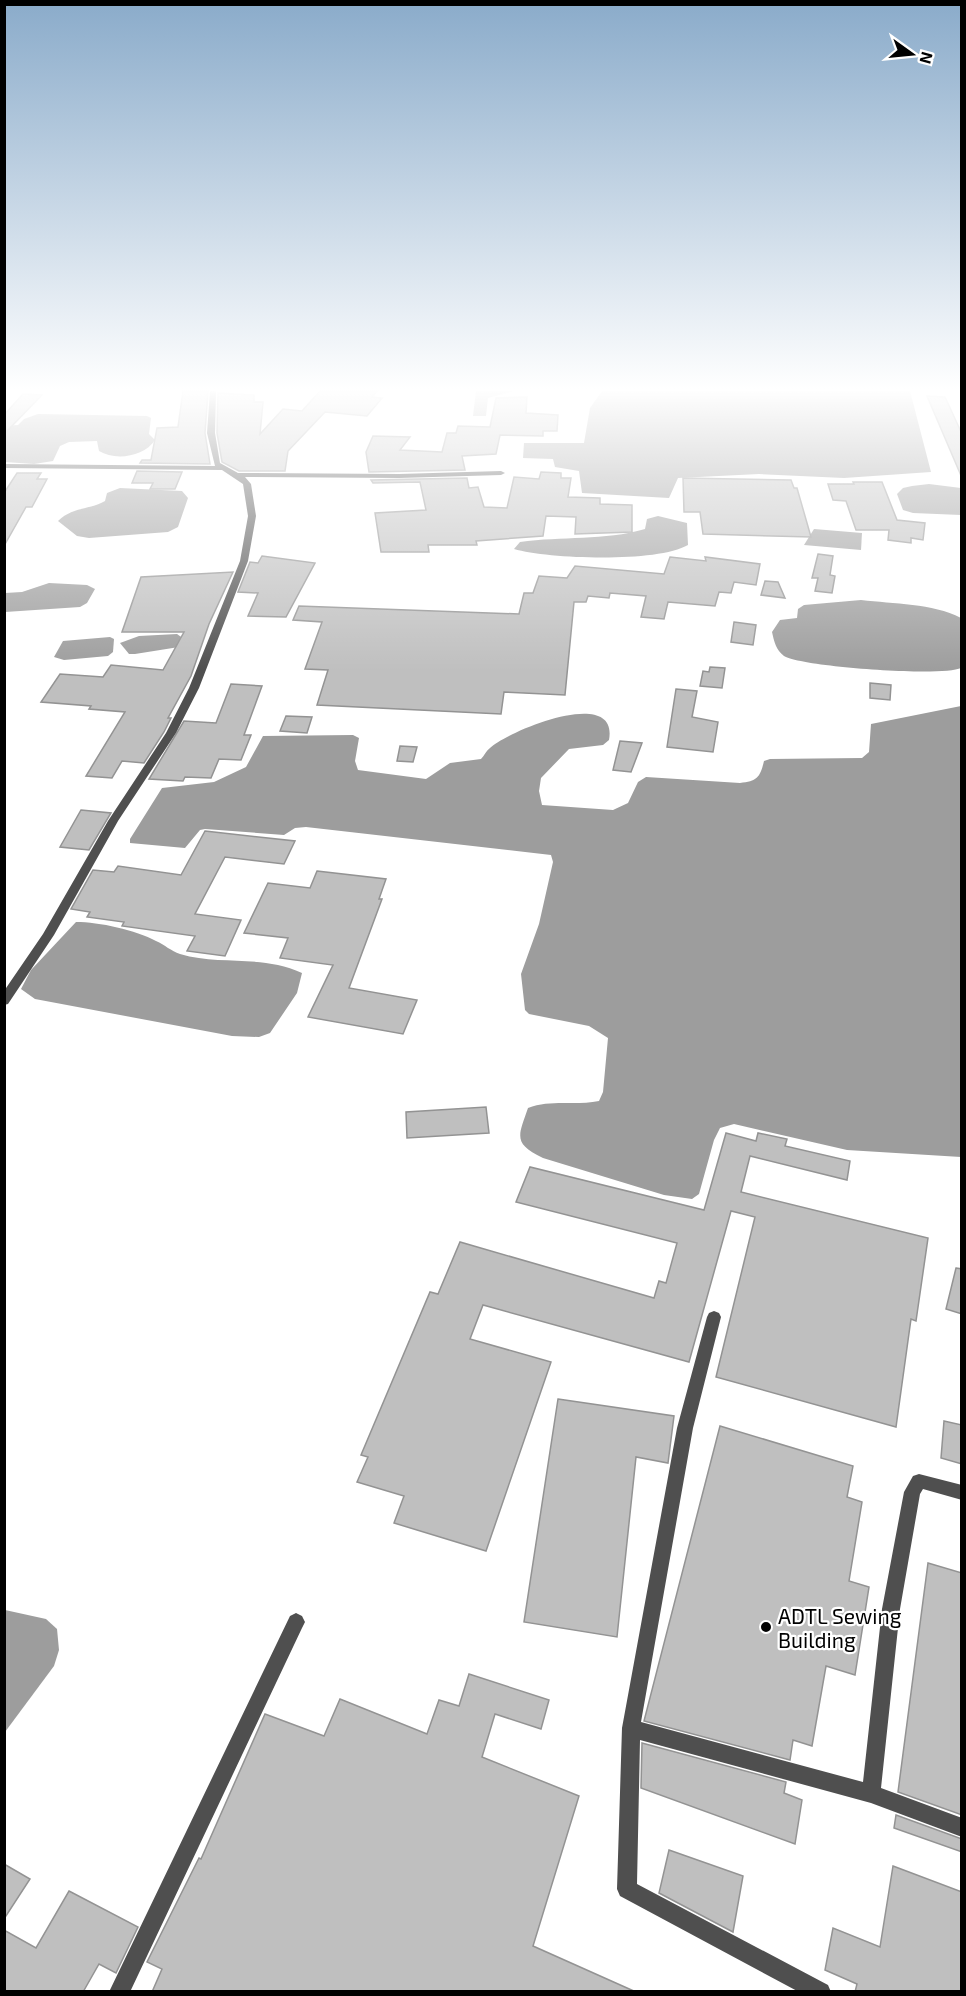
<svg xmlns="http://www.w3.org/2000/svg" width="966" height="1996" font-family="'Exo 2',sans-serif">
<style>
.water{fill:#9d9d9d}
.building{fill:#bfbfbf;stroke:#939393;stroke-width:1.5}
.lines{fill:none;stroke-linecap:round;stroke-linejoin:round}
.street{fill:#4f4f4f;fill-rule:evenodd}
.poi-dot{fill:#000;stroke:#fff;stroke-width:2}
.labels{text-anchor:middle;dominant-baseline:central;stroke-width:4.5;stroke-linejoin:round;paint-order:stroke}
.near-poi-label{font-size:21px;fill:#000;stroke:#fff;text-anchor:start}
</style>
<rect width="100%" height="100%" fill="#fff"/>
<g class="water">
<polygon points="476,391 514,391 488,398 486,416 473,416"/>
<polygon points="602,391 910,391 931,472 844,478 759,474 678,478 669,498 582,493 579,471 555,467 553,459 523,458 524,443 584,443 590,408"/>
<path d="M38 414 147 416 151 418 149 434 155 440C144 457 115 461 99 451L97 441 69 442 60 446 53 461 34 464 5 462 4 426 18 425 24 419Z"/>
<polygon points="929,484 961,488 961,515 913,513 903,510 897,494 903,488 912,486"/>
<path d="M120 488 182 491 188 498 178 527 168 532 89 538 77 536 58 521C72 507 89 510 105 501L107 493Z"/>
<path d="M658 516 687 523 688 545C657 563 549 559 514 549L520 542C562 536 604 541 645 529L647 519Z"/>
<polygon points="814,529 862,533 861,550 804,545"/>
<polygon points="49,583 87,585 95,589 87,603 80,607 5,612 5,593 22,592"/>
<path d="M861 600C894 604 932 603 961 618V668C942 677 802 667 784 656 776 650 774 641 772 632L780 620 797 618 798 609 804 605Z"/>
<polygon points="177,634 184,639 179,647 135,654 129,654 120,643 139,636"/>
<polygon points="110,637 114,639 113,652 108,656 64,660 54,657 63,641"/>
<path d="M961 706V1157L847 1150 734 1124 720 1128 714 1140 699 1194 692 1199 664 1195 543 1158C513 1143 518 1137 528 1108 551 1099 575 1106 599 1101L603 1092 608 1038 589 1026 529 1014 525 1010 521 974 539 924 553 862 551 855 306 827 295 828 284 835 205 829 200 830 185 848 130 843V839L162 788 214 782 246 767 263 736 353 735 359 738 355 761 358 770 426 779 450 763 481 759C484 756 486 751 490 748 508 731 619 685 609 740L603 745 569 749 541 778 539 791 542 805 613 810 628 803 638 782 646 777 740 783C757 781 760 778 764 761L770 759 862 758 869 752 871 724Z"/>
<path d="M76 922C99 922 136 930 156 941 165 945 171 951 180 954 220 966 261 954 302 973L297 993 270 1033 259 1037 232 1036 35 999 21 989 31 970Z"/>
<polygon points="5,1610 46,1619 57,1629 59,1650 54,1666 5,1732"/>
</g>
<g class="building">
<polygon points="183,391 208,391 205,433 210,464 140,463 142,460 151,460 157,428 178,427"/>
<polygon points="320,391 377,391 372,397 382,398 367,416 325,412 288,451 285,471 239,471 222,462 217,433 218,393 254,395 254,402 263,402 260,434 283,409 302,411"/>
<polygon points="23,394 42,395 6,432 4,415"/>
<polygon points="927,396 945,397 962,434 962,478"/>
<polygon points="527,397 526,413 558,415 557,431 543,431 543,436 500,435 496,454 462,456 465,470 369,472 366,452 373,436 410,437 400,450 442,452 447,433 456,433 458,426 490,427 496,398"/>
<polygon points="137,471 182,472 175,489 150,489 153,483 132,483"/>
<polygon points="541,472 561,473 561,478 571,478 568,497 600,498 600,504 632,505 632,532 575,534 576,517 546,516 543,536 476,541 477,545 428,545 429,552 381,552 375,513 426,510 420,482 373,483 371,480 467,478 469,488 478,487 484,507 507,508 514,477 539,479"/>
<polygon points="17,473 41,473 37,479 47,479 32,507 26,507 4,546 4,493"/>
<polygon points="683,478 791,480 794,488 797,488 811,537 703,534 700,512 684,512"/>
<polygon points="853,482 882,482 897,520 925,523 923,540 911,538 911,543 888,540 889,530 856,530 846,501 833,500 828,484 854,484"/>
<polygon points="818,554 833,556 830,575 835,576 832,593 815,591 818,578 812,578"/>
<polygon points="262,556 315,563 286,617 248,616 258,593 238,592 250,562 258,563"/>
<polygon points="670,557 706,561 705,557 760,564 756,585 734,582 731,593 719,592 715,606 668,602 664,619 641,617 646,596 610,593 609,598 588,596 586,602 574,602 565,695 504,692 501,714 317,705 328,670 305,669 322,622 293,620 299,606 519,614 524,593 533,593 539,576 567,578 575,566 664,574"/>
<polygon points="233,572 209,624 191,676 168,718 171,718 164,732 144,763 122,761 112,778 86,776 125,712 89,709 91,706 41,702 60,674 103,677 111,665 163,670 184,632 122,632 141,577"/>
<polygon points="765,581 778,582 785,598 761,595"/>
<polygon points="734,622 756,625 753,645 731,642"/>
<polygon points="710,667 725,668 722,688 700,686 703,671 709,672"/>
<polygon points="870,683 891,685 890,700 870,698"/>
<polygon points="231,684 262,686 244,735 251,735 241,760 219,759 211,778 185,777 183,781 149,779 184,721 216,723"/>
<polygon points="676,689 697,691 692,717 718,722 713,752 667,747"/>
<polygon points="286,716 312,717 307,733 280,731"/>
<polygon points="620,741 642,743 631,772 613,770"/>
<polygon points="400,746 417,747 413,762 397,761"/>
<polygon points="81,810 111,813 89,850 60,847"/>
<polygon points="205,831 295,841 284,864 225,857 195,914 241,920 225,956 187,951 195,936 122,926 124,922 87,917 90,912 71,909 93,870 114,872 118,866 181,875"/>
<polygon points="317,871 386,879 379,899 382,899 349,988 417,1000 403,1034 308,1017 333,965 280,958 288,938 244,933 268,883 310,888"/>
<polygon points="486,1107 489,1133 407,1138 406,1112"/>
<polygon points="726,1133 756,1141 758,1133 787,1139 785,1146 850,1161 847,1180 750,1156 741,1192 928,1238 916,1321 911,1319 896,1427 716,1377 755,1217 731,1211 689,1362 483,1305 470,1339 551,1362 486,1551 394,1523 404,1496 357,1482 368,1457 361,1455 430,1292 438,1294 460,1242 654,1298 659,1281 666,1283 677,1243 516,1202 530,1167 704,1210"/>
<polygon points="956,1268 962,1269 962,1314 946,1309"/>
<polygon points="558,1399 674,1416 668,1463 636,1457 617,1637 524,1622"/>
<polygon points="944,1421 962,1425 962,1464 941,1458"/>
<polygon points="720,1426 853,1466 847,1497 862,1502 849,1581 869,1587 855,1675 826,1666 812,1746 793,1740 790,1760 644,1721"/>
<polygon points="928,1563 962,1573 962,1815 898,1792"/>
<polygon points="469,1674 549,1700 541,1729 495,1714 482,1757 579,1796 533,1946 636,1992 152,1992 162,1969 147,1962 199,1858 201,1859 265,1714 324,1736 340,1699 427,1734 439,1700 459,1706"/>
<polygon points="642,1743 786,1782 784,1793 802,1800 795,1844 641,1788"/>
<polygon points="896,1815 962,1839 962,1852 894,1828"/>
<polygon points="669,1850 743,1876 733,1932 659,1893"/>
<polygon points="4,1864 30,1879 4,1919"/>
<polygon points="893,1866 962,1892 962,1992 855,1992 857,1984 825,1970 833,1928 880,1947"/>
<polygon points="69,1891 138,1927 116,1973 99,1964 83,1992 4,1992 4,1930 36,1948"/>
</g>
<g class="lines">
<g class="street">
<polygon points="210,391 216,391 215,433 220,463 238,473 399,474 501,471 505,473 501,475 399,478 245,477 251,484 256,516 248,561 199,688 176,733 118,821 54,935 8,1004 4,1005 4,991 43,934 108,821 166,733 189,688 240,561 248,516 243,484 222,470 4,468 4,464 215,466 207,433"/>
<polygon points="714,1311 719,1313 721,1317 693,1428 641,1722 863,1782 882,1609 904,1492 913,1476 919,1474 962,1485 962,1500 923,1489 920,1494 900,1609 881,1788 962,1818 962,1837 871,1803 640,1740 637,1884 828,1985 831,1992 799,1992 620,1896 617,1889 622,1728 677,1428 707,1317 709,1313"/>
<polygon points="296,1613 302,1616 305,1622 302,1628 130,1992 109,1992 290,1616"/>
</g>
</g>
<linearGradient id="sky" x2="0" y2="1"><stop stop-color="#8aabca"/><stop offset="0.58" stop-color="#fff"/><stop offset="1" stop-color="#fff" stop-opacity="0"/></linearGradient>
<rect width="966" height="671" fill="url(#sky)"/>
<circle class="poi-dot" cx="766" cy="1627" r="6"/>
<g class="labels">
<g class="near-poi-label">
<text x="778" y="1615">ADTL Sewing<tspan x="778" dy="24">Building</tspan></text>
</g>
</g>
<rect width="966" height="1996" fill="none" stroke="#000000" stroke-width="12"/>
<g transform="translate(912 54) rotate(105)" stroke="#ffffff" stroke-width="4.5" paint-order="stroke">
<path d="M0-4.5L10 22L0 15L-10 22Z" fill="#000000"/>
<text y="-9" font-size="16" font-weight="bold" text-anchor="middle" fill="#000000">N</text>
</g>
</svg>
